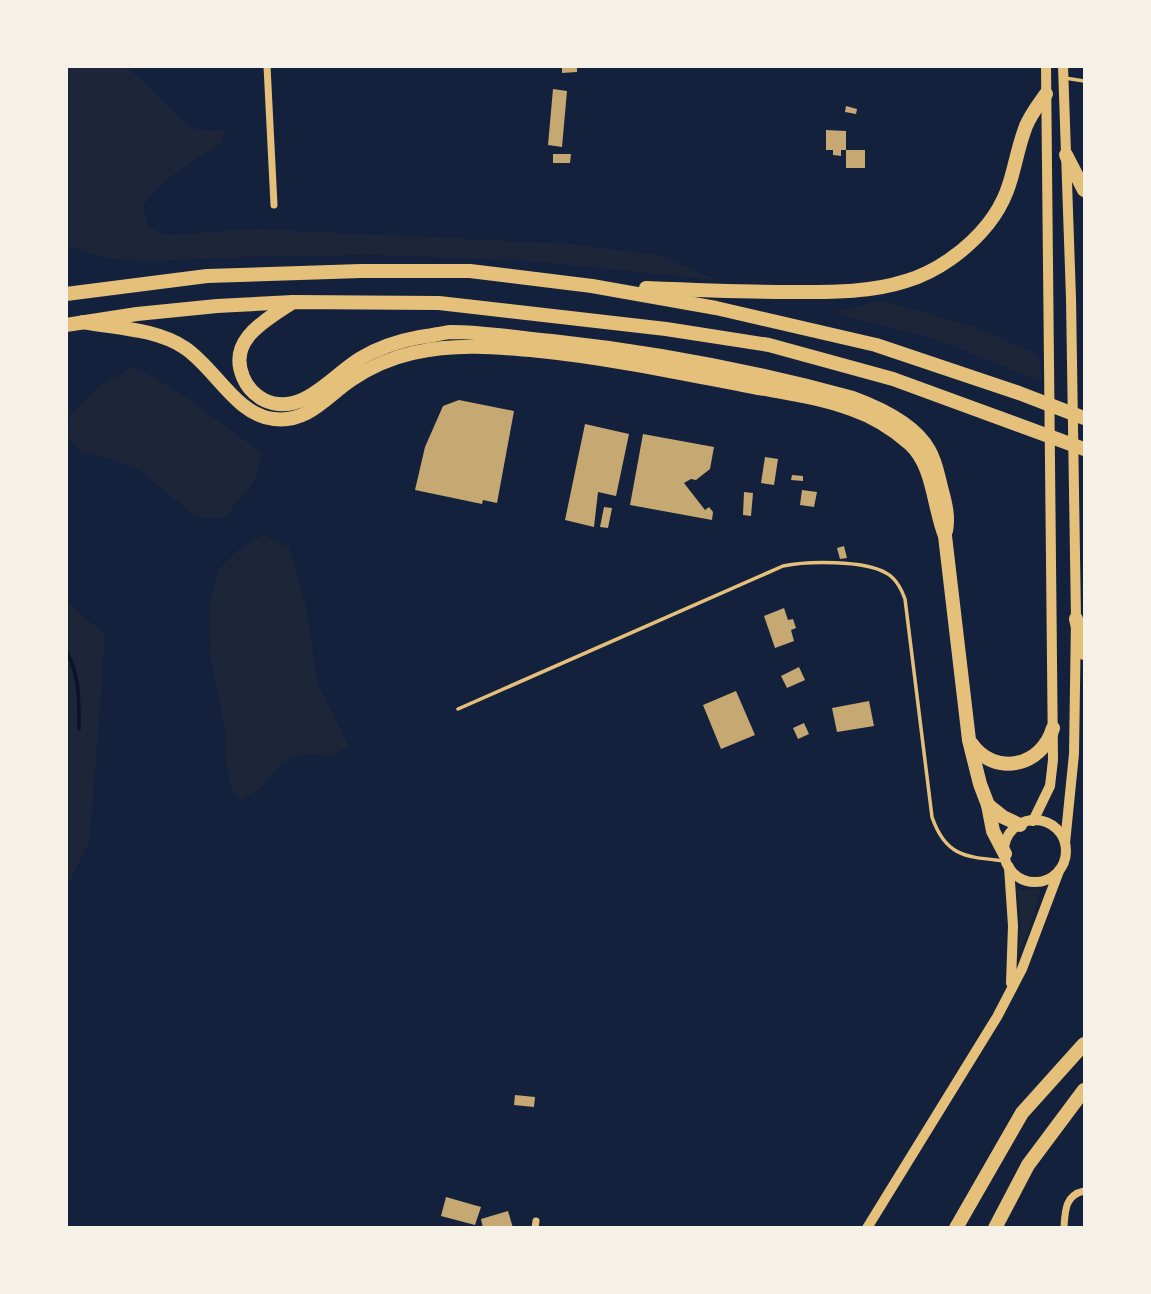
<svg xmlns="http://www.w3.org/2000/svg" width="1151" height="1294" font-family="Mulish,sans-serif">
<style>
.green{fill:#1d2539}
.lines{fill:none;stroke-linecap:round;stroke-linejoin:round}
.stream{stroke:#0b132b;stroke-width:3.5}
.building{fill:#c6a872}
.service{stroke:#e5c07b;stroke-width:3.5}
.minor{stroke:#e5c07b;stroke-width:7}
.secondary{stroke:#e5c07b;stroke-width:10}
.motorway{stroke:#e5c07b;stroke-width:14}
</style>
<rect width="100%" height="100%" fill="#14213d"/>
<g class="green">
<path d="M67 66 127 67 191 128 211 131 225 128 221 144C190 162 165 177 143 206L148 226 164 235 254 229 573 244 662 256 716 280 520 260 374 255 267 256 148 261 106 258 67 246Z"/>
<polygon points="880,300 975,327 1039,355 1042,382 934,338 835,313"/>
<path d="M133 367C181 389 219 423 262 453L254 482 224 518 210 519 194 515 139 470 117 461 83 453 67 437 70 414 99 386Z"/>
<polygon points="263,535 289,547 306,607 318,685 348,745 335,756 303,754 280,765 260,789 240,800 231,788 226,763 226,734 211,660 209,607 218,570 239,549"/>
<polygon points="67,602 105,635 90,839 67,887"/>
<polygon points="1016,888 1024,891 1041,888 1029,929 1017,959 1021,921"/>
</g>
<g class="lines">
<path class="stream" d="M66 651C80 675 79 701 79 729"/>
</g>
<g class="building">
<polygon points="562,66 577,66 577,72 562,73"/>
<polygon points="553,89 567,91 562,147 548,145"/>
<polygon points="846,106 857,109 856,114 845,112"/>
<polygon points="826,130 846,131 846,150 841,150 841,156 833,155 833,150 826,150"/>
<rect x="846" y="150" width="19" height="18"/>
<polygon points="553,154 571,154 570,163 553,163"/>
<polygon points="459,400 514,411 497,503 483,500 482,504 415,490 425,447 443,406"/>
<polygon points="585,424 629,434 616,496 598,492 594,527 565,520"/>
<polygon points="643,434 714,447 710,469 696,480 691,479 684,483 705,510 709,507 713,512 712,520 630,505"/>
<polygon points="765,457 778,459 774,485 761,483"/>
<polygon points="792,475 803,476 803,481 791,480"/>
<polygon points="802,490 817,492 814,507 800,505"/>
<polygon points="744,492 753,493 751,516 743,515"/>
<polygon points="604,507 612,508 608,528 600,527"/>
<polygon points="844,546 847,558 840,559 837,548"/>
<polygon points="784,608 788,620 793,619 796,628 791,630 794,641 775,648 764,616"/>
<polygon points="799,667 805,680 787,688 781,676"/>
<polygon points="736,691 755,735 721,749 703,705"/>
<polygon points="869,701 874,726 837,732 832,708"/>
<polygon points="804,723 809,734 798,739 793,728"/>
<polygon points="515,1095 535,1097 534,1107 514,1105"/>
<polygon points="446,1197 481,1207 475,1225 441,1216"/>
<polygon points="508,1211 513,1228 483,1228 481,1219"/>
</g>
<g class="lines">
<g class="service">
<polyline points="1065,78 1084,81"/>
<path d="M458 709 783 566C807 561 864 560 886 573 896 578 901 588 905 599L932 817C946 858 968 857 1006 861"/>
</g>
<g class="minor">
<polyline points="267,66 274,205"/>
<polyline points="535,1228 536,1221"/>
<path d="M1064 1228C1065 1211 1065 1195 1084 1191"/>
</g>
<g class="secondary">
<polyline points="1063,66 1071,298 1076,619 1074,754 1065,843"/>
<circle cx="1035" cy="851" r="31"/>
<polyline points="1033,821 1050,786 1053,760 1046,66"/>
<polyline points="1009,867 1013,926 1011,983"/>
<polyline points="867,1228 997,1017 1022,969 1059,871"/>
</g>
<g class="motorway">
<polyline points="1066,155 1084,190"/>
<path d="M646 288C694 290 742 292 790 292 829 292 869 293 906 281 937 272 968 249 988 224 1015 190 1012 162 1026 126 1031 114 1039 104 1046 94"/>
<polyline points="66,294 207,276 361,271 470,271 592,286 716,308 876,345 1019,393 1084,418"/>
<path d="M293 302C267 320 227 339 243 377 247 387 255 395 264 400 302 418 332 375 361 358 380 347 398 341 420 337 430 336 441 333 451 332 484 332 519 338 552 341 653 352 754 371 853 398 880 408 915 424 929 450 936 462 938 475 941 487 945 502 949 516 946 531"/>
<path d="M83 322C116 328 157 329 185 348 216 369 236 415 274 419 308 423 326 397 351 380 370 367 391 358 413 353 455 343 497 347 540 351 608 358 675 372 743 385 778 392 817 396 851 409 871 416 893 429 910 444 934 466 933 506 945 536L969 740 980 784 988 805 993 831 1005 854"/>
<polyline points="66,325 137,314 217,306 293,302 439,303 666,329 769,345 893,379 1084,449"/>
<polyline points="1076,619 1084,653"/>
<path d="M971 743C994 777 1042 767 1053 728"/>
<polyline points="988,805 1003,817 1020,825"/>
<polyline points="956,1228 1022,1113 1084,1044"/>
<polyline points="995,1228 1028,1165 1084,1090"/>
</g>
</g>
<rect width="1151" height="1294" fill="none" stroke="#f6f1e7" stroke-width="136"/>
</svg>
